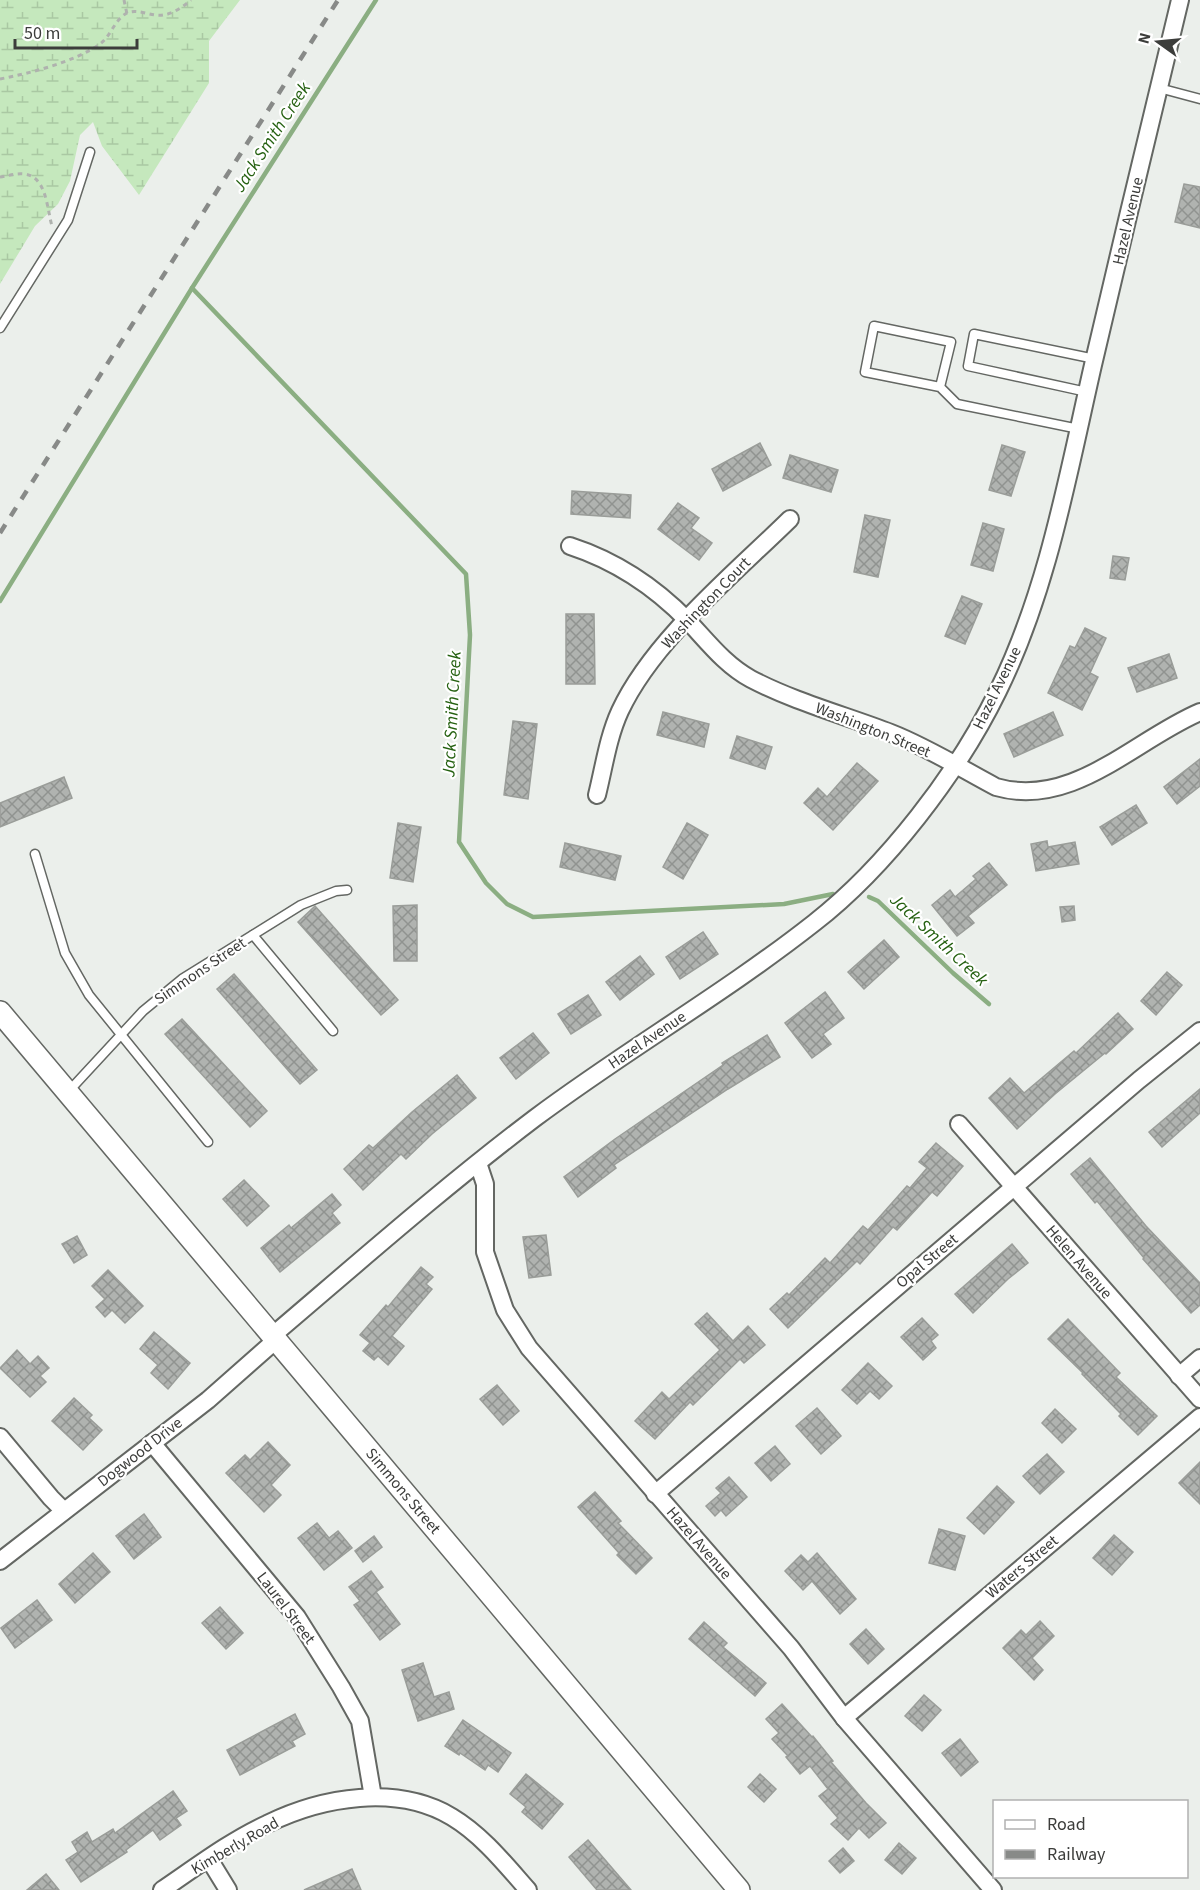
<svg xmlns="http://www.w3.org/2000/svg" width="1200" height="1890" font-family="'Source Sans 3',sans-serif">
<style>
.wetland{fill:url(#wetland-marsh)}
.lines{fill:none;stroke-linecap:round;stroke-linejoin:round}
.stream{stroke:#8bae82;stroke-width:4.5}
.building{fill:url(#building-cross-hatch);stroke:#9a9d99;stroke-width:1.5}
.service-casing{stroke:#646763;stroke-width:11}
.minor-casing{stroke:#646763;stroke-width:20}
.tertiary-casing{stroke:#646763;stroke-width:24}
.path{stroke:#afb2ae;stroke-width:3;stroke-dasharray:4.5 4.5;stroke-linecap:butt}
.service{stroke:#fff;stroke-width:8}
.minor{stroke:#fff;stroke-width:16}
.tertiary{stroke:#fff;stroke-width:21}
.rail{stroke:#888a88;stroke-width:4.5;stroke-dasharray:10 10;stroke-linecap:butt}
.labels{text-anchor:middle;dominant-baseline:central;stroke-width:4.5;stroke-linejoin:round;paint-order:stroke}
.street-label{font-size:16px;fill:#3c3d3b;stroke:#fff}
.water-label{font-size:18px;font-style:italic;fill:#256111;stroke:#fff}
</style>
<defs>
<pattern id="wetland-marsh" width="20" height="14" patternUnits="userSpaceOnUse" patternTransform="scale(1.5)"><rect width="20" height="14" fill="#c5e8bd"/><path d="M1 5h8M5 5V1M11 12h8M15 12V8" fill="none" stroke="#aac8a3"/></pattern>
<pattern id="building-cross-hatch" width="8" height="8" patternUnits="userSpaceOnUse" patternTransform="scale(1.5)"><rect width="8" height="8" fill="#b0b3b0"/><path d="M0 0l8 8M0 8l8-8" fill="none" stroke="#909390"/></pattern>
</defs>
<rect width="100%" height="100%" fill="#ebefeb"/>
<polygon class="wetland" points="0,0 240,0 209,41 209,83 139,195 102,146 93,122 80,135 70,181 58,204 35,226 0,284"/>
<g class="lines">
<g class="stream">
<polyline points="376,0 192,288 466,574 470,635 459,842 486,883 507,904 533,917 784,904 833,894"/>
<polyline points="0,601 192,288"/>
<polyline points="869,897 878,901 953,973 989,1004"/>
</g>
</g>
<g class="building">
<polygon points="1184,184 1200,187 1200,228 1175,222"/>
<polygon points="760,443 771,465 723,491 712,469"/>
<polygon points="1002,445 1025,452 1011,496 989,490"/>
<polygon points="790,455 838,470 831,492 783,478"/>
<polygon points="572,491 631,495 630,518 571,514"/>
<polygon points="678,503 699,518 691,528 712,543 699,560 658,529"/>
<polygon points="865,515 890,520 878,577 854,572"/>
<polygon points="983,523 1004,529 993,571 971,565"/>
<polygon points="1113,556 1129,558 1125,580 1110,578"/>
<polygon points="962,596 982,604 965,644 945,636"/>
<polygon points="566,614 594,614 595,684 566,684"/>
<polygon points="1085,628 1106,638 1090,673 1098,677 1082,710 1048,693 1070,646 1075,648"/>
<polygon points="1169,654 1177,678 1137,692 1128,668"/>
<polygon points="663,712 709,724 704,747 657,735"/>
<polygon points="1053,712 1063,735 1014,757 1004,734"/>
<polygon points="513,721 537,724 528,799 504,795"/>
<polygon points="737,736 772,747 765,769 730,758"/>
<polygon points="1200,759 1200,786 1177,804 1164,787"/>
<polygon points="857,763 878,781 833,830 804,803 818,788 827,797"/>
<polygon points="64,777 72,798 0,827 0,803"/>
<polygon points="1136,805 1147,823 1112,845 1100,827"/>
<polygon points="398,823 421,827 413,882 390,878"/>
<polygon points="687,823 708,835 683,879 663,867"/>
<polygon points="1047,841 1048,847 1075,842 1079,864 1036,871 1031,844"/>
<polygon points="565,843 621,856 615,880 560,867"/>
<polygon points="989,863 1007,885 968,916 974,923 957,936 932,905 950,890 955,897 976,879 973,876"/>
<polygon points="417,905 417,961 394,961 393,906"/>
<polygon points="315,906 398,1000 381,1015 298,922"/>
<polygon points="1074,906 1075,920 1062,922 1060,907"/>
<polygon points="703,932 718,954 680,979 666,957"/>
<polygon points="884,940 899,957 864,989 848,972"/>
<polygon points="640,956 654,974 620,1000 606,982"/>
<polygon points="1167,972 1182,985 1156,1015 1141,1001"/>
<polygon points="234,974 317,1070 300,1084 217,989"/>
<polygon points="825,992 844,1018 823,1034 831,1044 812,1058 785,1023"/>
<polygon points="588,995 601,1015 571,1034 558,1014"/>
<polygon points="1118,1013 1133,1029 1106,1054 1105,1053 1055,1094 1017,1129 989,1098 1010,1078 1024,1093 1074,1051 1076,1053"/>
<polygon points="182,1019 267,1111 250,1127 165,1034"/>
<polygon points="533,1033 549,1053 516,1079 500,1058"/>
<polygon points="767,1035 780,1057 728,1089 614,1165 616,1168 578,1197 564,1177 615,1139 723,1065 722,1063"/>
<polygon points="457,1075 476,1098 432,1134 406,1159 401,1154 363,1190 344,1169 369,1145 373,1148 412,1112"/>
<polygon points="1200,1089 1200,1113 1162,1147 1149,1132"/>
<polygon points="936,1143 963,1166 937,1196 932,1192 897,1230 893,1227 860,1264 857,1261 788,1328 770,1309 787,1293 789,1295 825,1258 830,1263 863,1226 868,1230 907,1186 910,1188 927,1168 919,1162"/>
<polygon points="1090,1158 1146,1226 1200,1283 1200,1305 1191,1313 1143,1259 1144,1258 1097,1201 1095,1203 1071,1174"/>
<polygon points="244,1180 269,1206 247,1226 223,1199"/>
<polygon points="332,1194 341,1205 332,1213 340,1223 280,1272 261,1248 289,1225 291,1228"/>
<polygon points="546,1235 551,1275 529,1278 523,1237"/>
<polygon points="77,1236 87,1255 74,1263 62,1244"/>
<polygon points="1012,1244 1028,1263 1008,1279 973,1313 955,1294"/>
<polygon points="421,1267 433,1277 426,1284 432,1289 392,1336 404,1346 388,1365 378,1356 374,1360 363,1351 370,1343 360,1335 386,1305 388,1307"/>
<polygon points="108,1270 143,1306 125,1323 112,1310 105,1317 96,1307 105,1299 92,1286"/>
<polygon points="707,1313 733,1341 748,1326 765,1345 744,1363 740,1359 693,1405 690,1402 655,1439 635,1421 662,1392 669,1399 720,1350 695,1324"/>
<polygon points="922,1318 938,1335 931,1341 936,1348 923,1360 901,1337"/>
<polygon points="1068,1319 1120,1373 1116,1377 1157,1416 1138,1435 1119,1416 1121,1414 1082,1374 1083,1373 1048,1339"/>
<polygon points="154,1332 190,1363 168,1389 151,1373 158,1365 140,1349"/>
<polygon points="17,1350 30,1364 38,1356 49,1368 40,1376 46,1382 30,1397 0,1368"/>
<polygon points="868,1363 892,1386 879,1399 870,1391 857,1404 842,1390"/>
<polygon points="497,1385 519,1411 503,1425 480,1399"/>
<polygon points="74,1398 92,1415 89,1418 102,1430 83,1450 52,1421"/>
<polygon points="817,1408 841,1436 821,1454 796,1426"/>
<polygon points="1055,1409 1076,1429 1062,1443 1042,1423"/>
<polygon points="268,1442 290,1465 271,1485 281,1495 264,1512 226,1473 245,1455 250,1460"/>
<polygon points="775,1446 790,1464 771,1481 755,1463"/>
<polygon points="1047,1454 1064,1472 1040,1494 1023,1476"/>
<polygon points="1200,1462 1200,1504 1179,1483"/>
<polygon points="729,1477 747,1497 726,1516 721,1510 715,1516 706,1506 721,1493 716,1488"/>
<polygon points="997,1486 1014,1502 984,1534 967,1518"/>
<polygon points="595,1492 621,1521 618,1523 652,1558 636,1574 617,1555 619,1553 578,1507"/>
<polygon points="144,1514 161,1537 134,1559 116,1536"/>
<polygon points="317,1523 329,1538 338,1531 352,1548 324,1570 298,1538"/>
<polygon points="939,1529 965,1536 955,1570 929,1563"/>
<polygon points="1114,1535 1133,1552 1112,1575 1093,1558"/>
<polygon points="374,1536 382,1547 363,1562 355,1551"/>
<polygon points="93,1553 110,1572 75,1603 59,1584"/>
<polygon points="817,1553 856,1599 840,1614 812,1581 803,1590 785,1571 801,1555 808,1562"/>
<polygon points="371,1571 383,1587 376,1592 400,1624 380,1640 354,1605 360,1601 349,1587"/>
<polygon points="37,1600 52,1620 15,1648 1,1628"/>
<polygon points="220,1607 243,1633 226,1649 202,1623"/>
<polygon points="1040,1621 1054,1636 1032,1658 1043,1670 1034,1680 1003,1648 1021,1630 1026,1635"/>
<polygon points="704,1622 727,1643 723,1647 766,1683 755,1696 689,1639"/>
<polygon points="866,1629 884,1649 868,1664 850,1644"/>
<polygon points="423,1663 434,1697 449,1692 454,1709 418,1721 402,1670"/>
<polygon points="924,1695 941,1710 922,1731 905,1716"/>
<polygon points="782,1704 812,1737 813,1736 833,1761 831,1762 866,1803 886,1823 869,1838 859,1828 848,1840 831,1824 838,1818 819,1796 828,1789 810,1766 800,1774 786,1757 788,1756 772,1739 779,1733 766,1719"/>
<polygon points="295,1714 305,1734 292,1741 295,1746 240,1775 227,1750"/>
<polygon points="463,1720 511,1753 498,1772 488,1765 485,1770 460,1753 459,1755 445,1746"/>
<polygon points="960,1739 978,1762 961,1776 942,1753"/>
<polygon points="526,1774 563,1804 542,1829 522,1812 526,1807 510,1794"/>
<polygon points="760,1774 776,1789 764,1802 748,1787"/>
<polygon points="173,1791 187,1811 176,1818 181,1825 160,1840 153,1830 126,1850 127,1852 81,1882 66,1860 78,1852 72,1842 87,1832 92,1842 113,1829 115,1833"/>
<polygon points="588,1840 631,1890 597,1890 569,1857"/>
<polygon points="899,1843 916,1858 902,1874 885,1860"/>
<polygon points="843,1848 854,1861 840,1873 829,1861"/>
<polygon points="352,1869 361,1890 304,1890"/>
<polygon points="46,1874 59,1890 27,1890"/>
</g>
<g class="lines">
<defs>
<g id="service">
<polyline points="1159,88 1200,99"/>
<polyline points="0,328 68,220 90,152"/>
<polyline points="940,387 865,372 874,326 951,342 940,387 957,404 1079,429"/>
<polyline points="1087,392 968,366 974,334 1095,359"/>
<polyline points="35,854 65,953 89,995 208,1142"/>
<polyline points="253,935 333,1031"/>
<polyline points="68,1092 143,1011 182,979 301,905 336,891 347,890"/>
</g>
<g id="minor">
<path d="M570 546C616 561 654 586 688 621 707 641 725 665 751 679 795 702 844 715 891 733 927 747 962 769 996 787 1073 809 1134 740 1200 712"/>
<path d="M597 795C604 767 608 737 620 711 653 640 734 574 790 519"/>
<polyline points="959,1124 1200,1399"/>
<polyline points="478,1163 485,1184 485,1252 505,1310 529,1348 791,1648 844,1718 993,1890"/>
<path d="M272 1336C359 1262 444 1187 535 1118 626 1050 725 993 814 923 886 867 958 773 998 691 1048 590 1068 474 1093 365 1121 243 1151 122 1180 0"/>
<polyline points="1179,1376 1200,1358"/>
<polyline points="0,1437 51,1498 64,1511"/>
<polyline points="152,1443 297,1617 341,1687 360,1721 373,1797"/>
<polyline points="655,1494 1139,1080 1200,1031"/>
<polyline points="0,1561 208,1400 276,1340"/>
<polyline points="844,1718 1200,1417"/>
<polyline points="209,1859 228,1890"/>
<path d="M162 1890C196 1867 230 1841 267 1824 322 1797 397 1784 452 1817 482 1835 505 1864 528 1890"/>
</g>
<polyline id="tertiary" points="0,1012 739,1890"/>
</defs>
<use href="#service" class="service-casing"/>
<use href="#minor" class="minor-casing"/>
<use href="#tertiary" class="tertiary-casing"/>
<g class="path">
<polyline points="124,0 127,14"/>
<path d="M0 79C31 73 74 62 100 44 111 36 115 19 127 13 138 8 151 17 163 15 173 14 184 6 191 0"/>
<path d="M0 177C8 176 16 173 24 174 47 176 47 210 52 226"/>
</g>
<use href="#service" class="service"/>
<use href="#minor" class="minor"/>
<use href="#tertiary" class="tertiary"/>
<polyline class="rail" points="0,533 338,0"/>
</g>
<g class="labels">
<g class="street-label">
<text transform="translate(1128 221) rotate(-77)">Hazel Avenue</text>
<text transform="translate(706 603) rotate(-46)">Washington Court</text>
<text transform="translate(997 688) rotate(-64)">Hazel Avenue</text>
<text transform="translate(873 730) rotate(22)">Washington Street</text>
<text transform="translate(200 971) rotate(-34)">Simmons Street</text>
<text transform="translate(647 1040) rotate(-34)">Hazel Avenue</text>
<text transform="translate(927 1261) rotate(-40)">Opal Street</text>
<text transform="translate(1079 1262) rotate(49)">Helen Avenue</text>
<text transform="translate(140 1452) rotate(-38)">Dogwood Drive</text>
<text transform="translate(403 1491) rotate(50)">Simmons Street</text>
<text transform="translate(699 1543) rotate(49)">Hazel Avenue</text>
<text transform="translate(1022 1567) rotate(-40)">Waters Street</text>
<text transform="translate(286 1608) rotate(53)">Laurel Street</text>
<text transform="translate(235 1846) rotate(-30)">Kimberly Road</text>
</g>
<g class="water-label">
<text transform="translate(272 137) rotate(-57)">Jack Smith Creek</text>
<text transform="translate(452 714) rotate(-87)">Jack Smith Creek</text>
<text transform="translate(939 940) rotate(43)">Jack Smith Creek</text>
</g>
</g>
<rect x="993" y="1800" width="195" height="78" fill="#ffffff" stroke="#b1b1b1" stroke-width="1.5"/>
<rect x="1005" y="1820" width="30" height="9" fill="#ffffff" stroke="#b1b1b1" stroke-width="1.5"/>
<text x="1047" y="1830" font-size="18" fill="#3c3d3b">Road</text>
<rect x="1005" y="1850" width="30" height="9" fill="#888a88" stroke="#b1b1b1" stroke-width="1.5"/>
<text x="1047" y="1860" font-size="18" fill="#3c3d3b">Railway</text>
<g transform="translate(1158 42) rotate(285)" stroke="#ffffff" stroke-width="4.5" paint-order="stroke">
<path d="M0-4.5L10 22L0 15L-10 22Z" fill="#3c3d3b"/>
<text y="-9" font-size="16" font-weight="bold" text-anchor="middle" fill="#3c3d3b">N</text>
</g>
<path d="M15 39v9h122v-9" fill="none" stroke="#3c3d3b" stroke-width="3"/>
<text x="24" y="39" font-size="18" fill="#3c3d3b" stroke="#ffffff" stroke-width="4.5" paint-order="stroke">50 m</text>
</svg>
